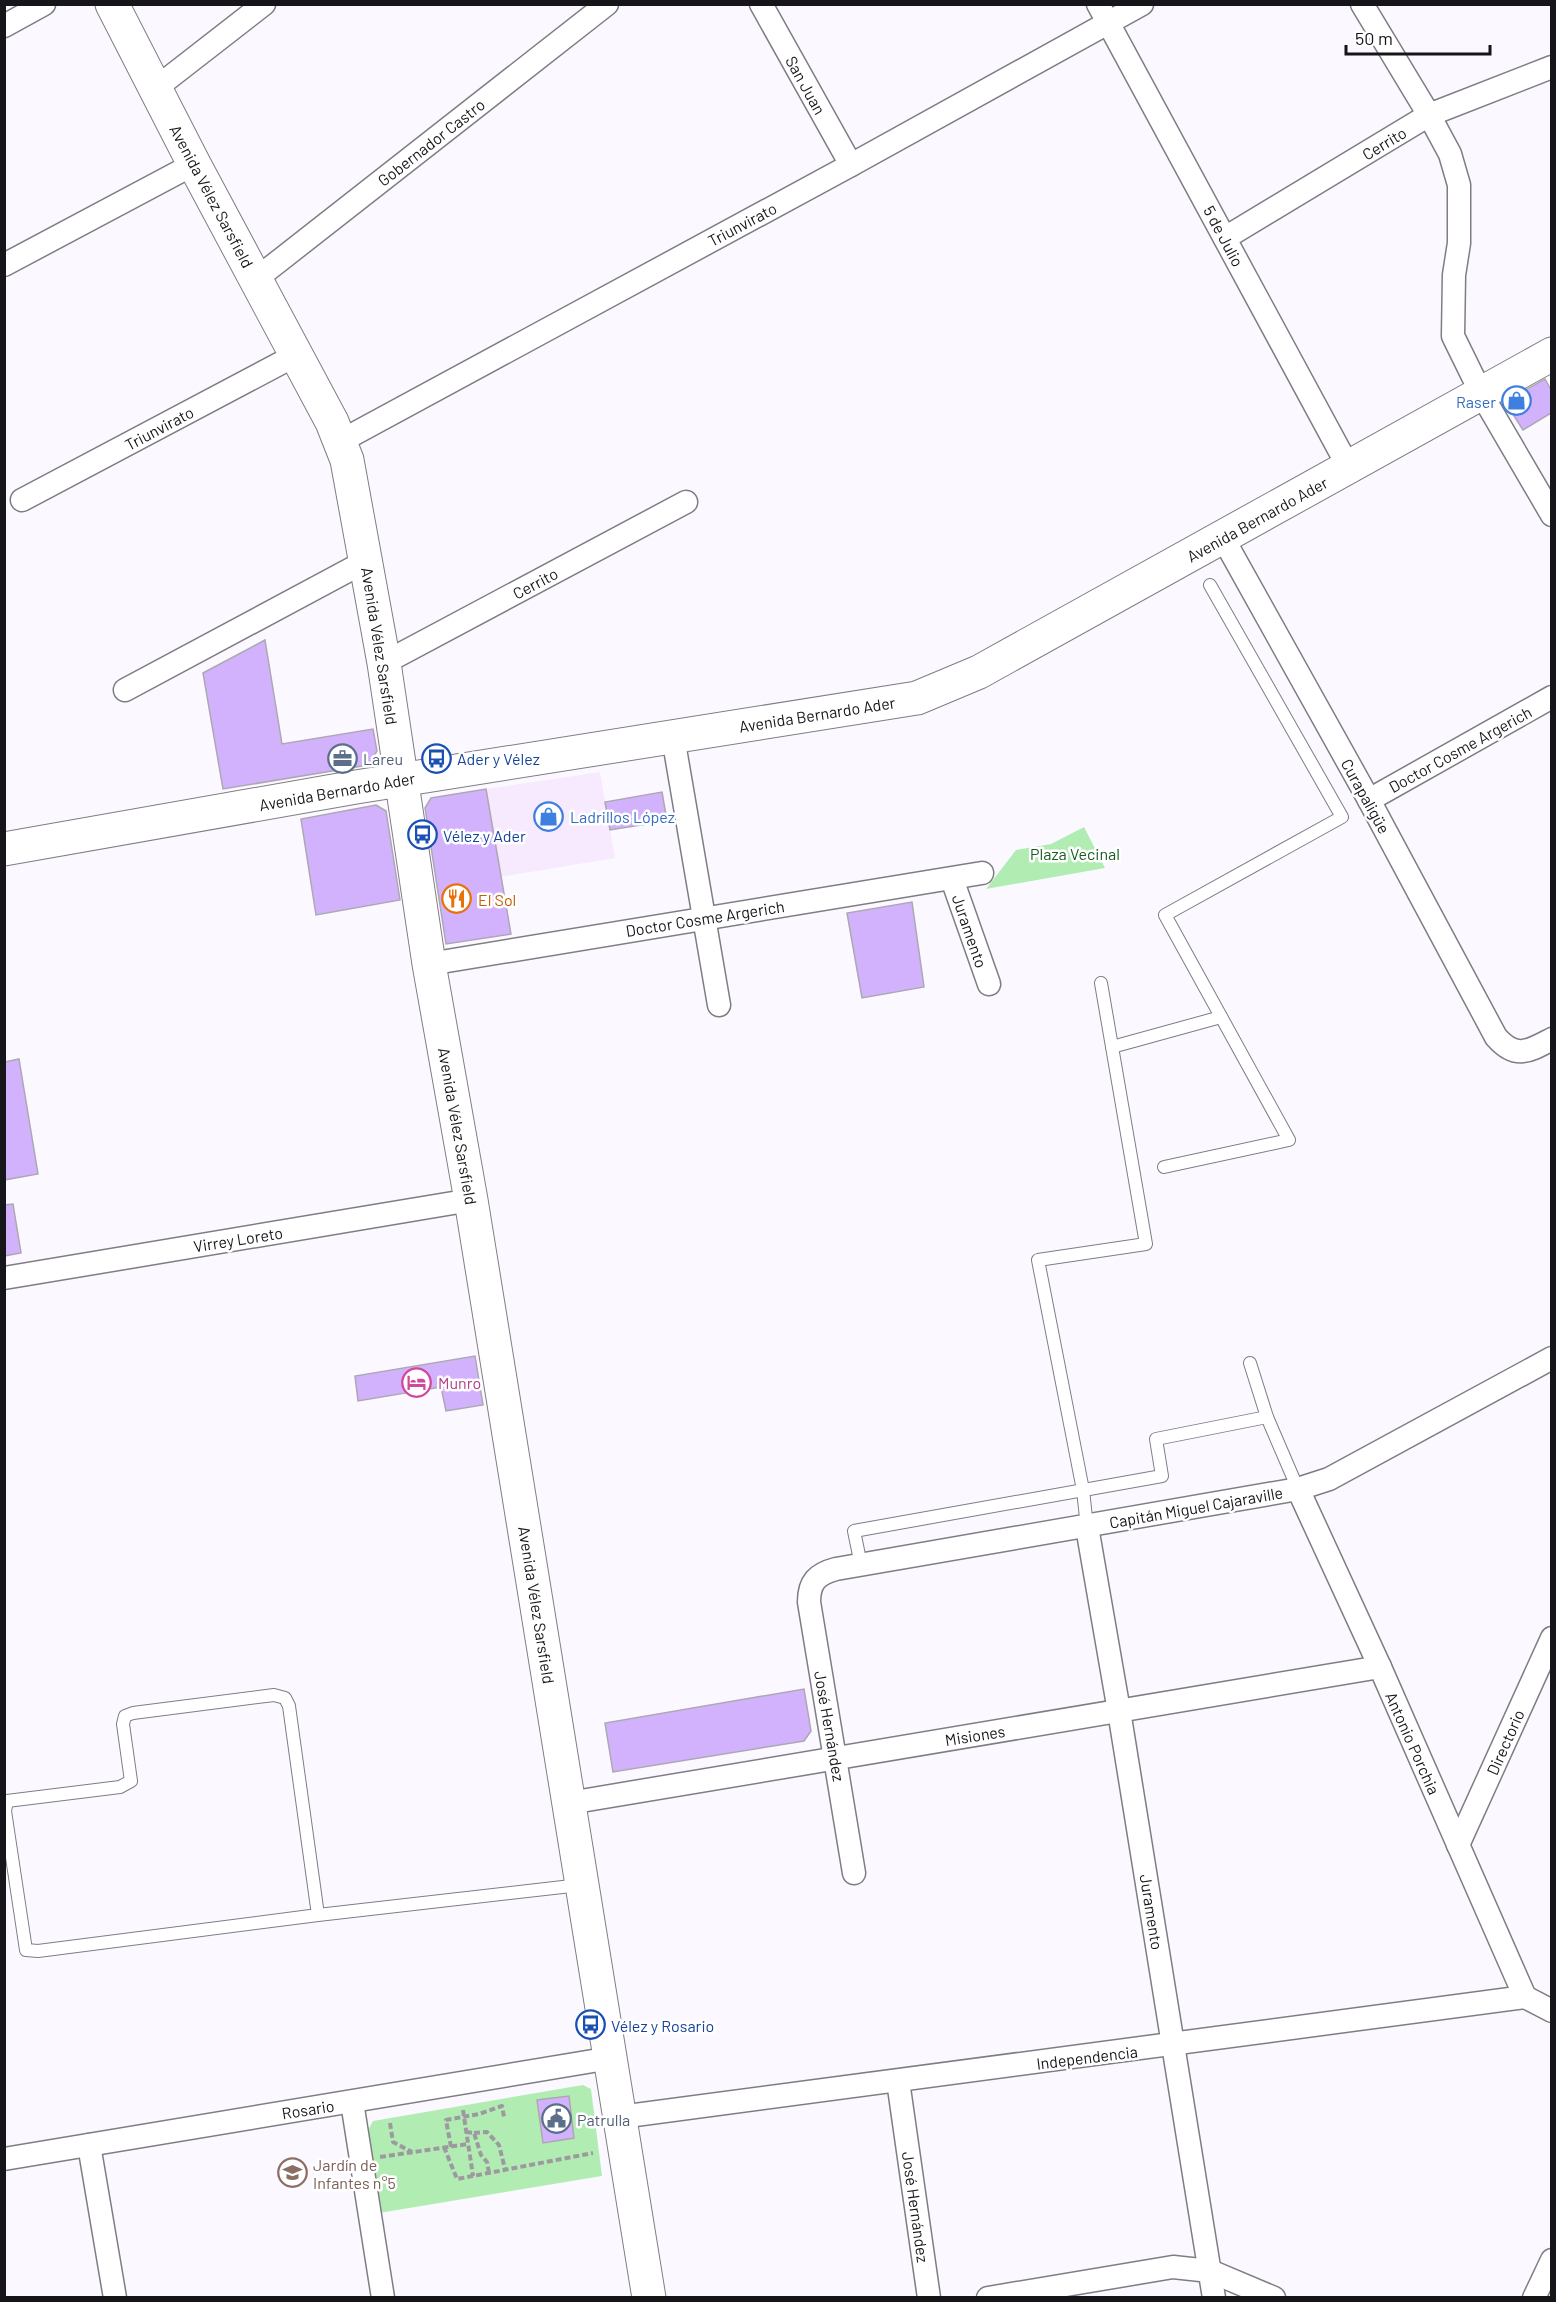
<svg xmlns="http://www.w3.org/2000/svg" width="1556" height="2302" font-family="Barlow,sans-serif">
<style>
.commercial{fill:#f8eafe}
.green{fill:#b1edb3}
.building{fill:#d3b2fd;stroke:#aca8b2;stroke-width:1.5}
.lines{fill:none;stroke-linecap:round;stroke-linejoin:round}
.lane-casing{stroke:#807c85;stroke-width:14}
.street-casing{stroke:#807c85;stroke-width:25}
.secondary-casing{stroke:#807c85;stroke-width:35}
.path{stroke:#9c9a9f;stroke-width:4;stroke-dasharray:6 3;stroke-linecap:butt}
.lane{stroke:#fff;stroke-width:12}
.street{stroke:#fff;stroke-width:22}
.secondary{stroke:#fff;stroke-width:33}
.labels{text-anchor:middle;dominant-baseline:central;stroke-width:5;stroke-linejoin:round;paint-order:stroke}
.street-label{font-size:16px;fill:#161519;stroke:#fff}
.shop-label{font-size:16px;fill:#366cbe;stroke:#fff;text-anchor:end}
.service-label{font-size:16px;fill:#4e5e75;stroke:#fff;text-anchor:start}
.transit-label{font-size:16px;fill:#164399;stroke:#fff;text-anchor:start}
.park-label{font-size:16px;fill:#185b22;stroke:#fff}
.food-label{font-size:16px;fill:#c56008;stroke:#fff;text-anchor:start}
.hotel-label{font-size:16px;fill:#b23c85;stroke:#fff;text-anchor:start}
.education-label{font-size:16px;fill:#785e54;stroke:#fff;text-anchor:start}
</style>
<rect width="100%" height="100%" fill="#fbf9ff"/>
<polygon class="commercial" points="600,772 615,858 501,877 486,789"/>
<g class="green">
<polygon points="1084,827 1105,868 986,889 1016,850 1051,844"/>
<polygon points="583,2085 591,2089 602,2176 379,2213 367,2132 373,2121"/>
</g>
<g class="building">
<polygon points="1545,379 1551,390 1551,413 1523,430 1509,408 1511,398"/>
<polygon points="265,640 282,744 373,729 377,751 368,765 223,789 203,673"/>
<polygon points="486,789 511,934 446,944 425,808 431,798"/>
<polygon points="662,792 667,821 610,830 605,802"/>
<polygon points="376,805 386,811 400,900 316,915 301,819"/>
<polygon points="912,902 924,987 862,998 847,913"/>
<polygon points="19,1059 38,1174 4,1180 4,1062"/>
<polygon points="13,1204 21,1253 4,1256 4,1205"/>
<polygon points="475,1356 483,1405 446,1411 441,1387 358,1401 355,1376"/>
<polygon points="804,1689 811,1731 804,1741 613,1772 605,1723"/>
<polygon points="569,2096 574,2138 543,2143 537,2100"/>
</g>
<g class="lines">
<defs>
<g id="lane">
<polyline points="1112,1047 1221,1017"/>
<polyline points="1164,1167 1289,1140 1165,915 1342,817 1210,585"/>
<polyline points="1250,1363 1267,1417 1298,1489"/>
<polyline points="1087,1527 1083,1490 1038,1260 1146,1244 1101,983"/>
<polyline points="861,1565 854,1531 1162,1476 1156,1439 1267,1417"/>
<polyline points="318,1915 289,1706 285,1698 274,1695 133,1713 125,1716 123,1724 131,1781 120,1787 7,1801 5,1811 26,1950 38,1951 318,1915 580,1885"/>
</g>
<g id="street">
<polyline points="761,4 851,165"/>
<polyline points="1098,4 1349,468"/>
<polyline points="1362,4 1429,115 1450,154 1459,185 1459,243 1454,275 1453,336 1482,395 1552,515"/>
<polyline points="4,26 44,4"/>
<polyline points="156,88 264,4"/>
<polyline points="1225,238 1429,115 1552,67"/>
<polyline points="4,265 194,164"/>
<polyline points="256,279 607,4"/>
<polyline points="341,441 851,165 1142,4"/>
<polyline points="22,500 296,355"/>
<path d="M1223 538 1369 800 1496 1037C1516 1060 1529 1051 1552 1039"/>
<polyline points="384,663 686,502"/>
<polyline points="125,690 366,561"/>
<polyline points="673,737 719,1005"/>
<polyline points="1369,800 1552,697"/>
<polyline points="952,879 989,984"/>
<polyline points="429,964 982,873"/>
<polyline points="4,1278 471,1200"/>
<polyline points="1298,1489 1380,1667 1525,1997"/>
<polyline points="1087,1527 1119,1711 1214,2298"/>
<polyline points="569,1803 1380,1667"/>
<polyline points="1458,1845 1552,1638"/>
<path d="M854 1873 809 1602C809 1582 817 1574 836 1569L1298 1489 1329 1479 1552 1358"/>
<polyline points="898,2081 929,2298"/>
<polyline points="352,2102 383,2298"/>
<polyline points="620,2117 1525,1997 1552,2011"/>
<polyline points="89,2145 115,2298"/>
<polyline points="4,2159 611,2058"/>
<polyline points="988,2298 1173,2267 1210,2271 1274,2298"/>
<polyline points="1534,2298 1552,2260"/>
</g>
<g id="secondary">
<polyline points="112,4 194,164 332,422 347,460 384,663 429,964 471,1200 649,2298"/>
<polyline points="4,849 356,787 917,698 979,672 1552,354"/>
</g>
</defs>
<use href="#lane" class="lane-casing"/>
<use href="#street" class="street-casing"/>
<use href="#secondary" class="secondary-casing"/>
<g class="path">
<polyline points="463,2110 473,2176"/>
<polyline points="390,2123 393,2142 412,2152"/>
<polyline points="466,2132 474,2133 481,2155 487,2162 489,2173"/>
<polyline points="474,2133 487,2132 499,2145 505,2169"/>
<polyline points="444,2147 457,2179 593,2153"/>
<polyline points="451,2147 446,2120 479,2114 502,2106 504,2117"/>
<polyline points="380,2157 468,2144"/>
</g>
<use href="#lane" class="lane"/>
<use href="#street" class="street"/>
<use href="#secondary" class="secondary"/>
</g>
<defs>
<symbol id="shop-ring" viewBox="-11 -11 22 22"><circle r="9.5" fill="#fff" stroke="#3f7fe0" stroke-width="1.5"/><path d="M-5-2.5h2.3a2.7 3.5 0 0 1 5.4 0H5L5.5 6h-11ZM-1.5-2.5h3a1.5 2.3 0 0 0-3 0Z" fill="#3f7fe0"/></symbol>
<symbol id="office-ring" viewBox="-11 -11 22 22"><circle r="9.5" fill="#fff" stroke="#5c6f8a" stroke-width="1.5"/><path d="M-6-3h4V-5.5h4V-3h4V5H-6ZM-1-4.5V-3h2v-1.5ZM-6 0V1H6V0Z" fill="#5c6f8a"/></symbol>
<symbol id="bus-ring" viewBox="-11 -11 22 22"><circle r="9.5" fill="#fff" stroke="#1a4fb4" stroke-width="1.5"/><path d="M-5-6H5V4H4V6H2V4H-2V6H-4V4H-5ZM-3.5-4V0h7V-4ZM-3.5 1.2v1.5H-2V1.2ZM2 1.2v1.5H3.5V1.2Z" fill="#1a4fb4"/></symbol>
<symbol id="restaurant-ring" viewBox="-11 -11 22 22"><circle r="9.5" fill="#fff" stroke="#e8710a" stroke-width="1.5"/><path d="M-5-6h1v4h1v-4h1v4h1v-4h1v5L-1.5 .5V6h-2V.5L-5-1ZM5-6V6H3V1.5H1.5Q1.5-4 5-6Z" fill="#e8710a"/></symbol>
<symbol id="hotel-ring" viewBox="-11 -11 22 22"><circle r="9.5" fill="#fff" stroke="#d1479c" stroke-width="1.5"/><path d="M-6-4.5h1.5V1H6V5H4.5V3h-9V5H-6ZM-4 0a1.8 1.8 0 1 1 3.6 0ZM.5 0V-2.5h3Q6-2.5 6 0Z" fill="#d1479c"/></symbol>
<symbol id="civic-ring" viewBox="-11 -11 22 22"><circle r="9.5" fill="#fff" stroke="#5c6f8a" stroke-width="1.5"/><path d="M-.6-6.5H3V-4.5H.6V-3L4-1V1h2V6H-6V1h2V-1L-.6-3ZM-1.2 2.5V6h2.4V2.5Z" fill="#5c6f8a"/></symbol>
<symbol id="school-ring" viewBox="-11 -11 22 22"><circle r="9.5" fill="#fff" stroke="#8d6e63" stroke-width="1.5"/><path d="M0-5L7-2L0 1L-7-2ZM-4 1L0 2.5L4 1V4Q0 6-4 4Z" fill="#8d6e63"/></symbol>
</defs>
<g fill-rule="evenodd">
<use href="#shop-ring" x="1500" y="384" width="33" height="33"/>
<use href="#office-ring" x="326" y="742" width="33" height="33"/>
<use href="#bus-ring" x="420" y="742" width="33" height="33"/>
<use href="#shop-ring" x="532" y="800" width="33" height="33"/>
<use href="#bus-ring" x="406" y="818" width="33" height="33"/>
<use href="#restaurant-ring" x="440" y="882" width="33" height="33"/>
<use href="#hotel-ring" x="400" y="1366" width="33" height="33"/>
<use href="#bus-ring" x="574" y="2008" width="33" height="33"/>
<use href="#civic-ring" x="540" y="2102" width="33" height="33"/>
<use href="#school-ring" x="276" y="2156" width="33" height="33"/>
</g>
<g class="labels">
<g class="street-label">
<text transform="translate(806 85) rotate(61)">San Juan</text>
<text transform="translate(431 142) rotate(-38)">Gobernador Castro</text>
<text transform="translate(1384 143) rotate(-31)">Cerrito</text>
<text transform="translate(212 196) rotate(62)">Avenida Vélez Sarsfield</text>
<text transform="translate(742 224) rotate(-28)">Triunvirato</text>
<text transform="translate(1224 236) rotate(62)">5 de Julio</text>
<text transform="translate(159 428) rotate(-28)">Triunvirato</text>
<text transform="translate(1257 519) rotate(-29)">Avenida Bernardo Ader</text>
<text transform="translate(535 583) rotate(-28)">Cerrito</text>
<text transform="translate(380 646) rotate(81)">Avenida Vélez Sarsfield</text>
<text transform="translate(817 714) rotate(-9)">Avenida Bernardo Ader</text>
<text transform="translate(1460 749) rotate(-29)">Doctor Cosme Argerich</text>
<text transform="translate(337 791) rotate(-10)">Avenida Bernardo Ader</text>
<text transform="translate(1366 796) rotate(61)">Curapaligüe</text>
<text transform="translate(705 918) rotate(-9)">Doctor Cosme Argerich</text>
<text transform="translate(970 931) rotate(71)">Juramento</text>
<text transform="translate(458 1126) rotate(80)">Avenida Vélez Sarsfield</text>
<text transform="translate(238 1239) rotate(-9)">Virrey Loreto</text>
<text transform="translate(1196 1507) rotate(-10)">Capitán Miguel Cajaraville</text>
<text transform="translate(537 1605) rotate(81)">Avenida Vélez Sarsfield</text>
<text transform="translate(830 1726) rotate(80)">José Hernández</text>
<text transform="translate(975 1735) rotate(-9)">Misiones</text>
<text transform="translate(1505 1742) rotate(-66)">Directorio</text>
<text transform="translate(1413 1743) rotate(66)">Antonio Porchia</text>
<text transform="translate(1152 1912) rotate(81)">Juramento</text>
<text transform="translate(1087 2057) rotate(-7)">Independencia</text>
<text transform="translate(308 2109) rotate(-9)">Rosario</text>
<text transform="translate(916 2207) rotate(82)">José Hernández</text>
</g>
<g class="shop-label">
<text x="1496" y="401">Raser</text>
<text x="570" y="816" text-anchor="start">Ladrillos López</text>
</g>
<g class="service-label">
<text x="363" y="758">Lareu</text>
<text x="577" y="2119">Patrulla</text>
</g>
<g class="transit-label">
<text x="457" y="758">Ader y Vélez</text>
<text x="443" y="835">Vélez y Ader</text>
<text x="611" y="2025">Vélez y Rosario</text>
</g>
<g class="park-label">
<text x="1075" y="853">Plaza Vecinal</text>
</g>
<g class="food-label">
<text x="478" y="899">El Sol</text>
</g>
<g class="hotel-label">
<text x="438" y="1382">Munro</text>
</g>
<g class="education-label">
<text x="313" y="2164">Jardín de<tspan x="313" dy="18">Infantes n°5</tspan></text>
</g>
</g>
<rect width="1556" height="2302" fill="none" stroke="#161519" stroke-width="12"/>
<path d="M1346 45v9h144v-9" fill="none" stroke="#161519" stroke-width="3"/>
<text x="1355" y="45" font-size="18" fill="#161519" stroke="#ffffff" stroke-width="4.5" paint-order="stroke">50 m</text>
</svg>
